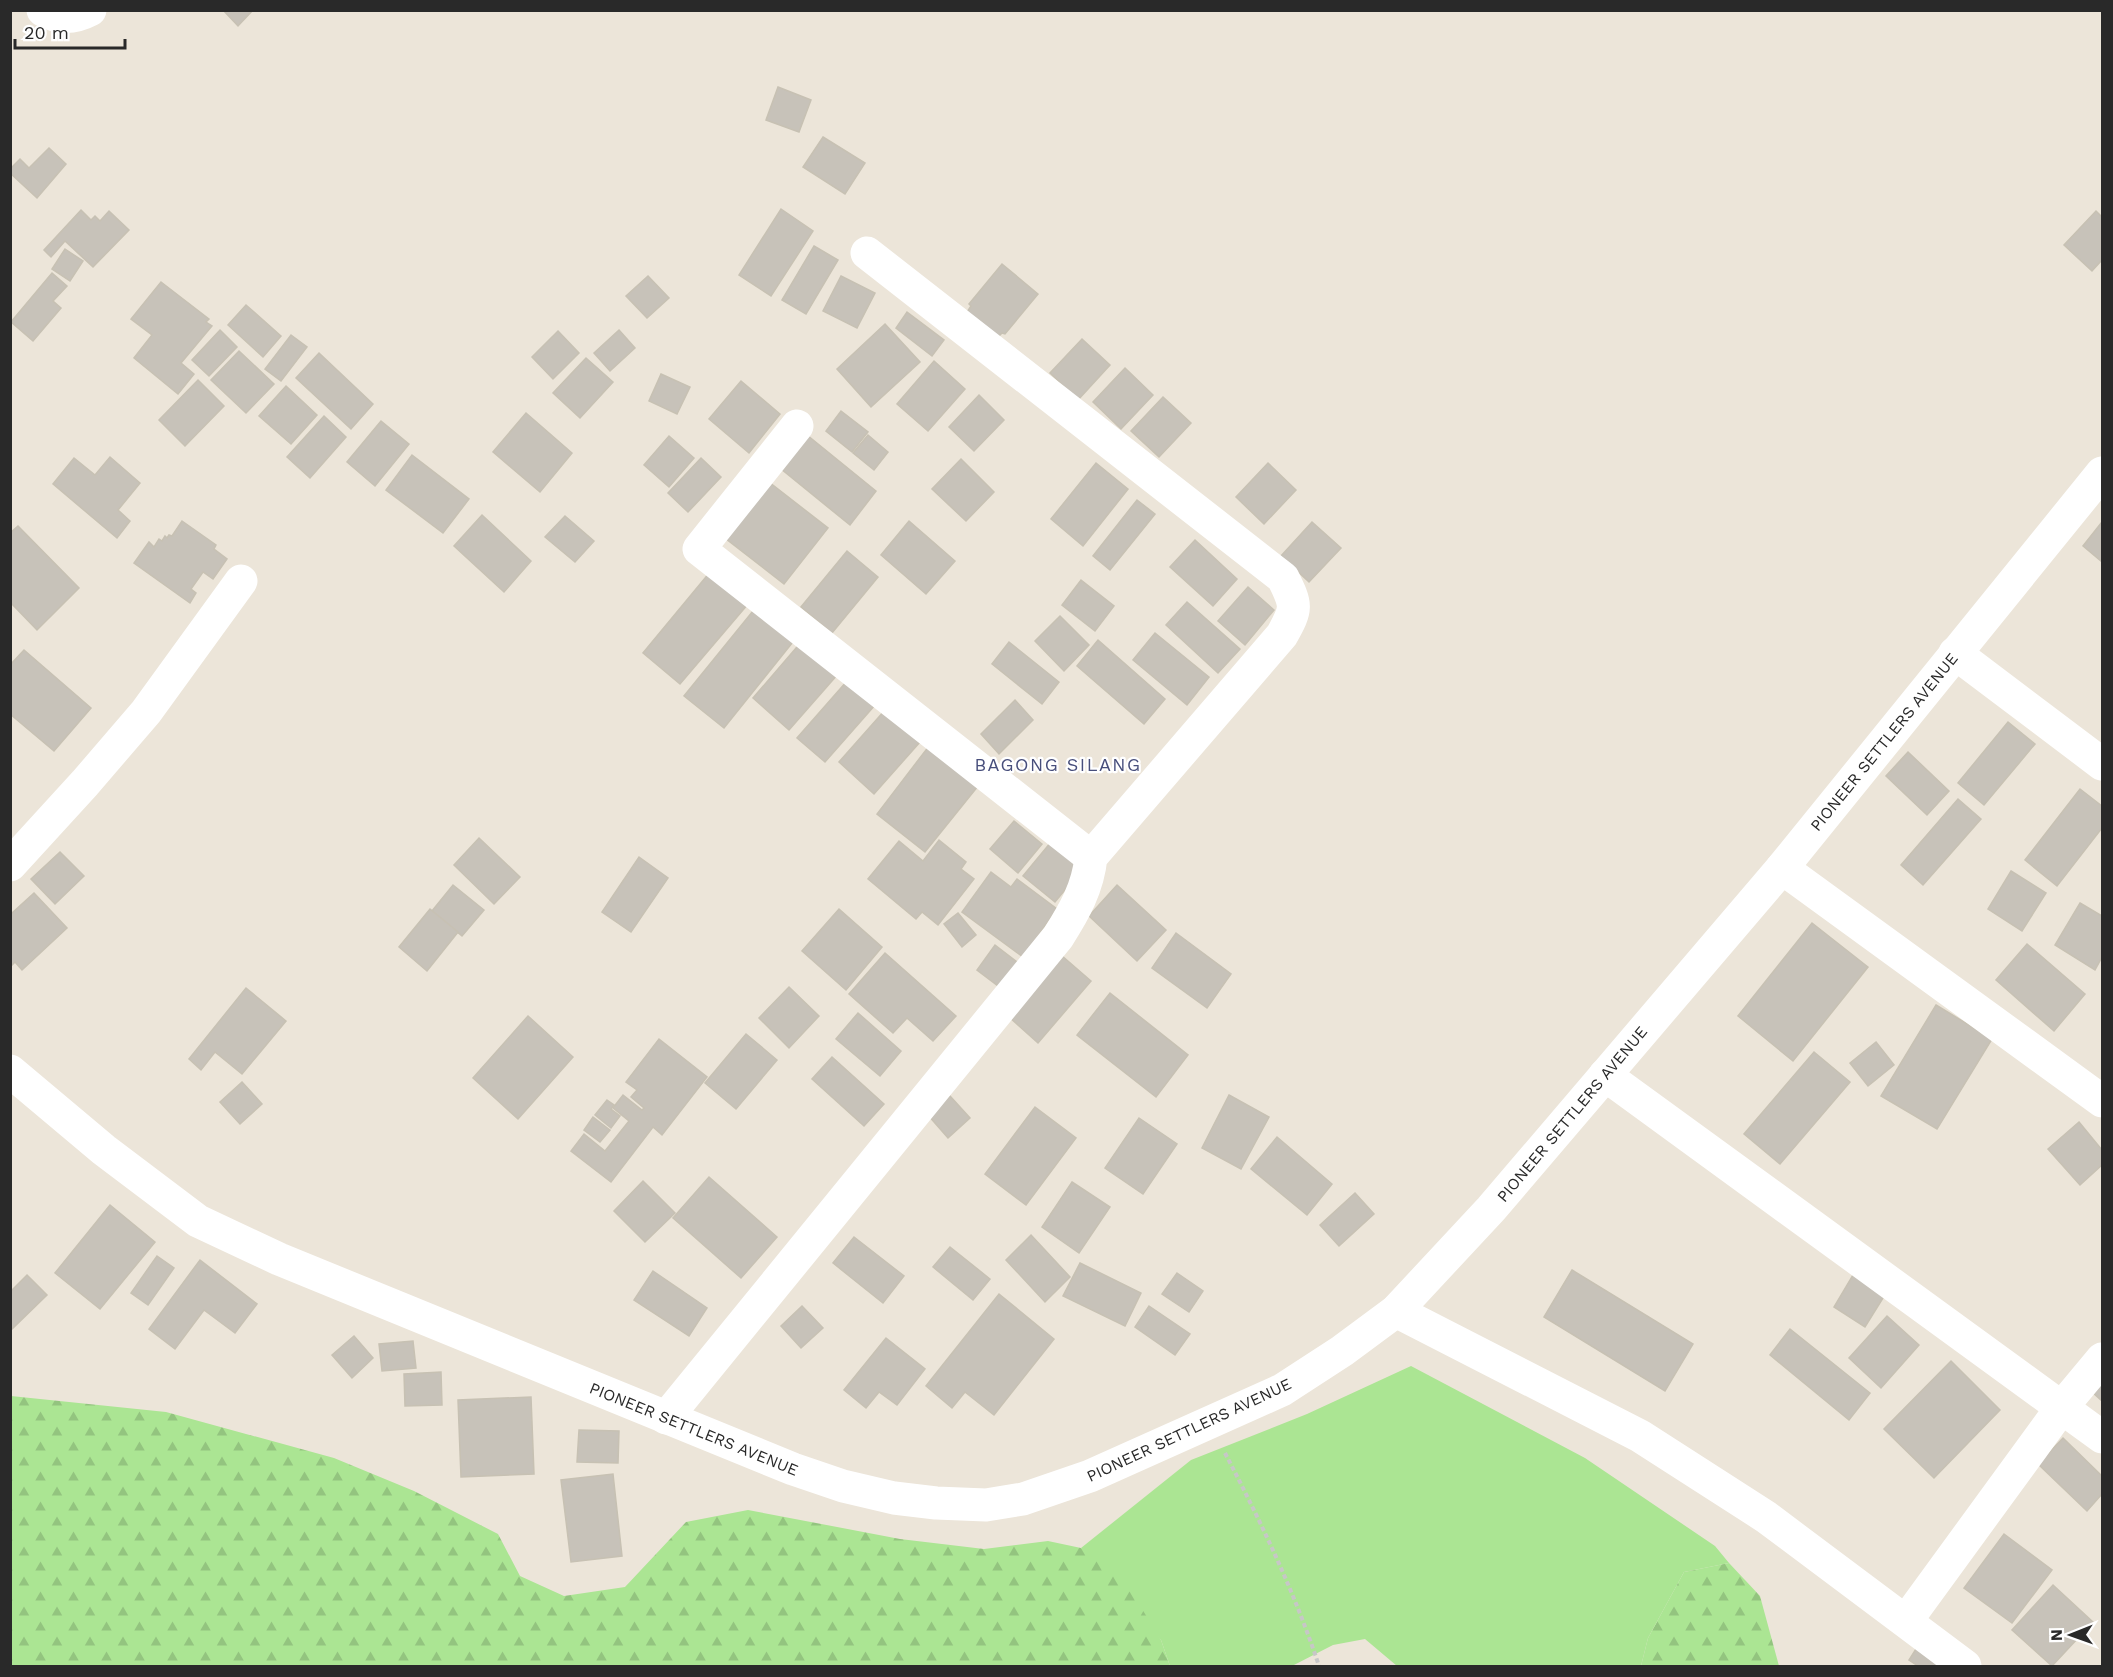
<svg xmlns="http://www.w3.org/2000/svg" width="2113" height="1677" font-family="'Work Sans',sans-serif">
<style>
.grass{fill:#abe593}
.forest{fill:url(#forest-firs)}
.building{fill:#c7c2b9;stroke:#c7c1b3;stroke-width:1.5}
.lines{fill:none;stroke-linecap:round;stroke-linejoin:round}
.path{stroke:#c7c7c7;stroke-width:4;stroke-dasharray:4.5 3;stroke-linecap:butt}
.minor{stroke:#fff;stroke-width:33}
.tertiary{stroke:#fff;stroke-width:33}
.labels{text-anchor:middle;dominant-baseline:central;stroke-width:4.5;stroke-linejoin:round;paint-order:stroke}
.street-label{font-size:16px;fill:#292929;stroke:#fff}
.neighbourhood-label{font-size:18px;letter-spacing:1.5px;fill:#474e7b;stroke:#fff}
</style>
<defs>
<pattern id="forest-firs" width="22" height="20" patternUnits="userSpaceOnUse" patternTransform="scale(1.5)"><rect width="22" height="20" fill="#abe593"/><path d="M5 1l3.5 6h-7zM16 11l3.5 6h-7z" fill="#93c47f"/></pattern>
</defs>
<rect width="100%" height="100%" fill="#ece5d9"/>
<polygon class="grass" points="1411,1366 1585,1458 1715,1546 1729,1563 1684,1572 1648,1638 1641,1666 1397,1666 1365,1639 1333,1645 1292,1666 1170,1666 1161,1640 1081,1548 1191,1460 1307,1414"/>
<g class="forest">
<polygon points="11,1396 166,1412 334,1458 414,1491 498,1534 520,1576 564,1596 625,1587 686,1522 748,1510 900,1539 984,1549 1048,1541 1081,1548 1110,1566 1131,1591 1161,1640 1170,1666 11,1666"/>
<polygon points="1729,1563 1760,1596 1779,1666 1641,1666 1648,1638 1684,1572"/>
</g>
<g class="building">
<polygon points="223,10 253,10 238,26"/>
<polygon points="778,87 811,100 799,132 766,120"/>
<polygon points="823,137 865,163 845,194 803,167"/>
<polygon points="49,148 66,164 37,198 10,173 10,169 20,159 29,168"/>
<polygon points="781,209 813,231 771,296 739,275"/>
<polygon points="81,210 91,220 95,216 100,221 109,211 129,230 93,267 65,241 51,257 44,250"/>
<polygon points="2096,211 2102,217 2102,260 2092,271 2064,245"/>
<polygon points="814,246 838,260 806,314 782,300"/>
<polygon points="65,249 83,261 70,281 52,269"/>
<polygon points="1002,264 1038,294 1005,334 1002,333 997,338 967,312 971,306 969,304"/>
<polygon points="52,273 67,286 53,301 61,308 33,341 11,322"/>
<polygon points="648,276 669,298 647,318 626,296"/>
<polygon points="841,276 875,293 857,328 823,311"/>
<polygon points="161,282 209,319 206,322 212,326 181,363 194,374 178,394 134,358 152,335 131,319"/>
<polygon points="246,305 281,336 263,357 228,325"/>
<polygon points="907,312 944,340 932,356 896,328"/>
<polygon points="885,324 920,362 871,407 837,369"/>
<polygon points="220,330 237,347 209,376 192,360"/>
<polygon points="619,330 635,348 610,371 594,353"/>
<polygon points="558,331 579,353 553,379 532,357"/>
<polygon points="291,335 307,347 281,381 265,369"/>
<polygon points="1082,339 1110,365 1078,400 1050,373"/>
<polygon points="239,351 274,384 246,413 211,380"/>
<polygon points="319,353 373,404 351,429 296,378"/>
<polygon points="586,358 613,382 580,418 553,393"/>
<polygon points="934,361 965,389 928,431 897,404"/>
<polygon points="1125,368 1153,395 1121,429 1093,402"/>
<polygon points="661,374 690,387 677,414 649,401"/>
<polygon points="198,380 224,406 185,446 159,420"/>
<polygon points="741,381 780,414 749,453 709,419"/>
<polygon points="286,386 317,415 291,444 259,416"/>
<polygon points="979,395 1004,420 974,451 949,427"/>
<polygon points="1163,397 1191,423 1159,457 1131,431"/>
<polygon points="841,411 868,432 852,452 826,431"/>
<polygon points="526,413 572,453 540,492 493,452"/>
<polygon points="324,416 346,437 310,478 287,457"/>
<polygon points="381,421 409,444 375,486 347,462"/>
<polygon points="807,435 876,491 850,525 781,469"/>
<polygon points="868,435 888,452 874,470 853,453"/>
<polygon points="669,436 694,458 669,487 644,465"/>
<polygon points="412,455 469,499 443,533 386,490"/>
<polygon points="110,457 140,483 118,510 130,521 117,538 53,484 74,458 95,475"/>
<polygon points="701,458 721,477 688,512 668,493"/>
<polygon points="961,459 994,492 966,521 932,489"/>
<polygon points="1096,463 1128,489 1083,546 1051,519"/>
<polygon points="1268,463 1296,490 1264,524 1236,497"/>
<polygon points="769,482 828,528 784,584 725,538"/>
<polygon points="1137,500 1155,514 1110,570 1093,556"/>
<polygon points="482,515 531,561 504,592 454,546"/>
<polygon points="565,516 594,541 575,562 545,537"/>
<polygon points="182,521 216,545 214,549 227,559 213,579 203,572 191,589 196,593 190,603 134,563 149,542 154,547 159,539 162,541 165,536 167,538 169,535 172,536"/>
<polygon points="909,521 955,561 926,594 881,555"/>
<polygon points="1312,522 1341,548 1309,582 1281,556"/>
<polygon points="2102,522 2102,562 2083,546"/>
<polygon points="18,526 79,588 37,630 10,602 10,533"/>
<polygon points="1195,540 1237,579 1213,606 1170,567"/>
<polygon points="847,551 878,577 832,633 801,607"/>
<polygon points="710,572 748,604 680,684 643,653"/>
<polygon points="1081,580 1114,606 1095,631 1062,605"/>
<polygon points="1248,587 1274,610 1245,645 1218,621"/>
<polygon points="1187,602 1240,649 1218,673 1166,625"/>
<polygon points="757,606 796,638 724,728 684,696"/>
<polygon points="1060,616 1089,645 1064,671 1035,641"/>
<polygon points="1155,633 1209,677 1187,705 1133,660"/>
<polygon points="1098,640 1165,699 1144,724 1077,666"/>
<polygon points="802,641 838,674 789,730 753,698"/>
<polygon points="1009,642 1059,682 1042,704 992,664"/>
<polygon points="24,650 91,708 54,751 10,714 10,665"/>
<polygon points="847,681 875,705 825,762 797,738"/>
<polygon points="1015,700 1033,720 999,754 981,734"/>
<polygon points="885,710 920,742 874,794 839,762"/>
<polygon points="2008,722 2035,744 1984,805 1958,783"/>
<polygon points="929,746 978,786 925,852 877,814"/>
<polygon points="1908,752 1949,791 1927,815 1886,776"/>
<polygon points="2080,789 2102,806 2102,828 2057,886 2025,860"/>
<polygon points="1958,799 1981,819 1923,885 1901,865"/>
<polygon points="1014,821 1042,844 1018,873 990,849"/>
<polygon points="479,838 520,877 494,904 454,865"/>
<polygon points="939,840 966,862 961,869 974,879 938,925 922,912 916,919 868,879 899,841 923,861"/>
<polygon points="1051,842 1083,868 1055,902 1023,876"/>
<polygon points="60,852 84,876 55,904 31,879"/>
<polygon points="639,857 668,878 631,932 602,912"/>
<polygon points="2011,871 2046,893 2022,931 1988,909"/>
<polygon points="991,872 1011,887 1017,879 1057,909 1023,957 962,912"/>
<polygon points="453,885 484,910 462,936 432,911"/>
<polygon points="1117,885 1166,930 1137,961 1089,916"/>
<polygon points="34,893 67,928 22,970 15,962 12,965 10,964 10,910 12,913"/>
<polygon points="2080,903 2102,916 2102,957 2095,970 2055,945"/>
<polygon points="430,909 458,932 427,971 399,947"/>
<polygon points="839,909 882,947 846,990 802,951"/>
<polygon points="958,913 976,935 962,947 944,924"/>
<polygon points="1812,923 1868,967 1793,1061 1738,1016"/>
<polygon points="1176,933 1231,974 1207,1008 1152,968"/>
<polygon points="2027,944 2085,994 2054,1031 1996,980"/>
<polygon points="995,945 1021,965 1002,989 977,970"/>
<polygon points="885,953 956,1016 933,1041 907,1018 893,1033 849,994"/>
<polygon points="1061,955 1091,981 1038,1043 1009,1017"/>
<polygon points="789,987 819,1016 789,1048 759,1018"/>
<polygon points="246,988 286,1021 242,1074 215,1052 201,1070 189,1059"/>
<polygon points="1110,993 1188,1055 1156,1097 1077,1035"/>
<polygon points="1936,1005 1992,1039 1937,1129 1881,1096"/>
<polygon points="858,1013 901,1051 880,1076 836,1039"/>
<polygon points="528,1016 573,1057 518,1119 473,1078"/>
<polygon points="746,1034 777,1060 736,1109 705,1083"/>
<polygon points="659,1039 707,1077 662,1135 653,1127 611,1182 571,1151 584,1134 605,1151 629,1121 613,1108 623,1095 642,1110 644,1108 631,1097 637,1090 626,1082"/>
<polygon points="1876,1042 1894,1065 1868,1086 1850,1063"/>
<polygon points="1814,1052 1850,1082 1780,1164 1744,1134"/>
<polygon points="832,1057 884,1104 864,1126 812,1079"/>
<polygon points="242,1082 262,1104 240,1124 220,1102"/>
<polygon points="1229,1095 1269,1117 1241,1169 1202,1148"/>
<polygon points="950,1096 970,1118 948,1138 928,1115"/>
<polygon points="607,1100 614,1105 611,1109 620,1116 611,1128 595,1115"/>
<polygon points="1035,1107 1076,1138 1026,1205 985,1174"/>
<polygon points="593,1117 610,1130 600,1142 584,1130"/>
<polygon points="1139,1118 1177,1144 1143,1194 1105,1168"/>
<polygon points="2079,1122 2102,1150 2102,1165 2080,1185 2048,1149"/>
<polygon points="1277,1137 1332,1184 1307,1215 1251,1169"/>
<polygon points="709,1177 777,1237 741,1278 673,1218"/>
<polygon points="643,1181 675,1213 645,1242 614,1211"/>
<polygon points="1072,1182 1110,1207 1079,1253 1042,1227"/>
<polygon points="1355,1193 1374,1214 1339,1246 1320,1225"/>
<polygon points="110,1205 155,1242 100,1309 55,1273"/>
<polygon points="1031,1235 1070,1277 1045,1302 1006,1260"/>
<polygon points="854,1237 904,1276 883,1303 833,1263"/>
<polygon points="950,1247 990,1279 973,1300 933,1267"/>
<polygon points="157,1256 174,1268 148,1305 131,1293"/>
<polygon points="200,1260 257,1304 235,1333 204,1310 175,1349 149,1329"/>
<polygon points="1080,1263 1141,1293 1125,1326 1063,1296"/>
<polygon points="1572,1270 1693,1344 1665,1391 1544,1317"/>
<polygon points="1856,1270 1888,1290 1865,1327 1834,1307"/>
<polygon points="653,1271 707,1308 689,1336 634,1300"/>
<polygon points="1177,1273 1203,1291 1189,1312 1162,1294"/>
<polygon points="27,1275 47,1295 10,1331 10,1292"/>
<polygon points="999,1294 1054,1339 994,1415 965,1392 952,1408 926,1386"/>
<polygon points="802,1306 823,1328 801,1348 781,1326"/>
<polygon points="1149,1306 1190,1334 1175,1355 1135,1327"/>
<polygon points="1887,1316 1919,1345 1881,1388 1849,1358"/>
<polygon points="1790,1329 1870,1393 1849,1420 1770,1355"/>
<polygon points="354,1336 373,1358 352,1378 332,1355"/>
<polygon points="886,1338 925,1369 897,1405 879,1392 866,1408 844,1390"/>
<polygon points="413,1341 416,1368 382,1371 379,1344"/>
<polygon points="1951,1361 2000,1410 1934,1478 1884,1429"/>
<polygon points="441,1372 442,1405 405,1406 404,1374"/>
<polygon points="2102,1379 2102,1401 2092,1392"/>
<polygon points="531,1397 534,1474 461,1477 458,1400"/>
<polygon points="579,1430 619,1431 618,1463 577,1462"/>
<polygon points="2063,1438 2102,1476 2102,1494 2087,1511 2038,1464"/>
<polygon points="613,1474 622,1556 571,1562 561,1480"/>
<polygon points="2004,1534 2052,1570 2012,1623 1964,1588"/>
<polygon points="2053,1585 2093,1622 2052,1666 2012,1630"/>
<polygon points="1921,1641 1961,1666 1918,1666 1909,1660"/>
</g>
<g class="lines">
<path class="path" d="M1225 1453C1261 1522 1295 1593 1319 1666"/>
<g class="minor">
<path d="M43 10C59 19 73 19 90 10"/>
<polyline points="797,426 699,549 1091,857"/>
<polyline points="1955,653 2102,764"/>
<polyline points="10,865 85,783 146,712 241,581"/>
<polyline points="1782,868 2102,1101"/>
<polyline points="1605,1075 2102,1437"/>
<polyline points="1396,1311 1640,1436 1766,1517 1965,1666"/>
<path d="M666 1418 1058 937C1074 912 1088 888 1091 857L1282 635C1297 608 1297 606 1283 578L867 253"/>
<polyline points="1906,1621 2062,1407 2102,1359"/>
</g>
<polyline class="tertiary" points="10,1071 104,1150 198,1221 279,1259 793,1469 843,1486 894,1498 936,1503 986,1505 1023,1499 1090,1476 1282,1390 1342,1351 1396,1311 1491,1209 1782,868 2102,473"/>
</g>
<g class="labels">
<g class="street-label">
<text transform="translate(1884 742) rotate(-51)">PIONEER SETTLERS AVENUE</text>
<text transform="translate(1572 1114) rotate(-50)">PIONEER SETTLERS AVENUE</text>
<text transform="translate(694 1429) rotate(22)">PIONEER SETTLERS AVENUE</text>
<text transform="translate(1189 1430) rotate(-25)">PIONEER SETTLERS AVENUE</text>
</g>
<g class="neighbourhood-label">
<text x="1058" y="764">BAGONG SILANG</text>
</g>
</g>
<rect width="2113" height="1677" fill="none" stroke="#292929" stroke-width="24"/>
<g transform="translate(2071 1635) rotate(269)" stroke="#ffffff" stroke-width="4.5" paint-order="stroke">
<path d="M0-4.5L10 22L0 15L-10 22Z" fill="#292929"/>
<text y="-9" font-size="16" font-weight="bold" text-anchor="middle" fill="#292929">N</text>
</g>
<path d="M15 39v9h110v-9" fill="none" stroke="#292929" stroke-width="3"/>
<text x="24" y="39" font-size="18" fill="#292929" stroke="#ffffff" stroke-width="4.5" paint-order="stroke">20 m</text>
</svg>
